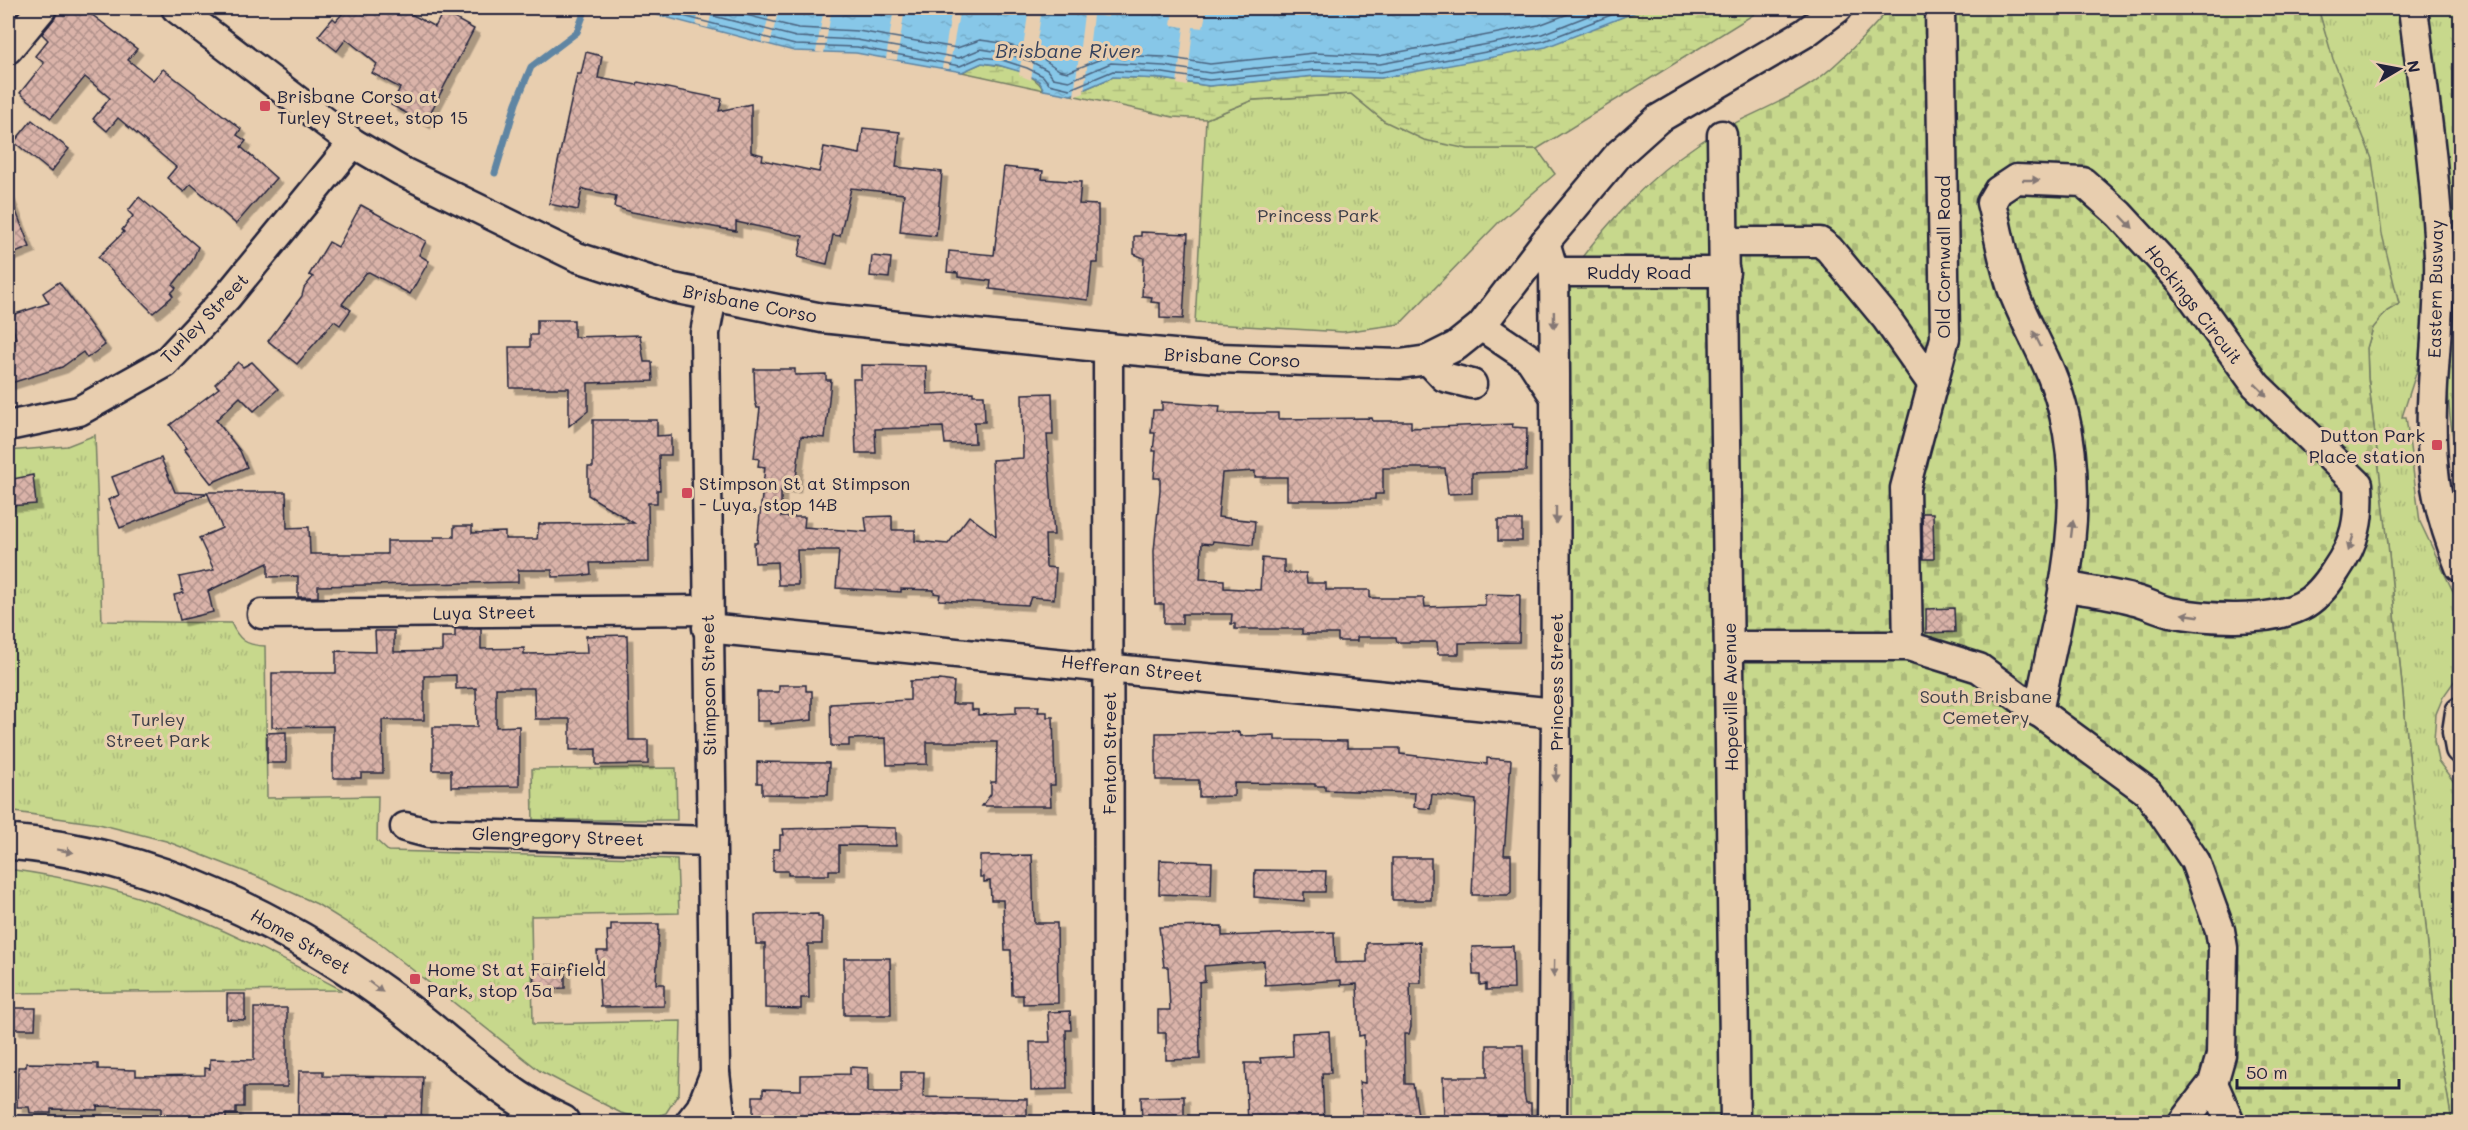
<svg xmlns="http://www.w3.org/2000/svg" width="2468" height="1130" font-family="Mali,sans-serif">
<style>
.grass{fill:url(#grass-tufts);stroke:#747d64;stroke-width:1.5}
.wetland{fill:url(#wetland-marsh);stroke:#747d64;stroke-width:1.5}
.cemetery{fill:url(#cemetery-stones);stroke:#747d64;stroke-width:1.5}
.water{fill:url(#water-ripples);stroke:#5f85a3;stroke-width:1.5}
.pier{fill:#e8ceaf}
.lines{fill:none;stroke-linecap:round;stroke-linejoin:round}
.shore{stroke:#4a6480;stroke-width:1.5}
.stream{stroke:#5f85a3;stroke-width:7}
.building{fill:url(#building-cross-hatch);stroke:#22223b;stroke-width:1.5;filter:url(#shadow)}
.minor-casing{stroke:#22223b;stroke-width:33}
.major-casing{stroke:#22223b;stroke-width:38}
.minor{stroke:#e8ceaf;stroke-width:28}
.major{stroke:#e8ceaf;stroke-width:33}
.oneway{fill:#857875}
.poi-dot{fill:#d1495b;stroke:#e8ceaf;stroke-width:2}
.labels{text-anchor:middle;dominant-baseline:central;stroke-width:6;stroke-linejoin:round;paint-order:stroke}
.poi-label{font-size:18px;fill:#22223b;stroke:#e8ceaf;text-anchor:start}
.park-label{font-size:18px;fill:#3b3d47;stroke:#e8ceaf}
.street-label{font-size:18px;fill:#22223b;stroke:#e8ceaf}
.water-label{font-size:20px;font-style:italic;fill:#36435e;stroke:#e8ceaf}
</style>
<defs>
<pattern id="grass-tufts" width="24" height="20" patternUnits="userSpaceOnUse" patternTransform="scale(1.5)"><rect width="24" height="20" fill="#c7d88c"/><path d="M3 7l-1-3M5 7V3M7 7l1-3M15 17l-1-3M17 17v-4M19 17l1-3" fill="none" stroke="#abb97a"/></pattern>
<pattern id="wetland-marsh" width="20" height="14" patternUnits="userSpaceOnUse" patternTransform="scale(1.5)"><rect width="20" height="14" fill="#c7d88c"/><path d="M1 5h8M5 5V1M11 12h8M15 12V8" fill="none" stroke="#abb97a"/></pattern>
<pattern id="cemetery-stones" width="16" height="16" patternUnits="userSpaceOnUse" patternTransform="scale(1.5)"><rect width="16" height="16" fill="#c7d88c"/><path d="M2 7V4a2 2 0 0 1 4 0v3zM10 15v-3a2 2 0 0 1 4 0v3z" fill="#abb97a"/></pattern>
<pattern id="water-ripples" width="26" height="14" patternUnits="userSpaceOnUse" patternTransform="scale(1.5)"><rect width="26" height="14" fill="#87c7e8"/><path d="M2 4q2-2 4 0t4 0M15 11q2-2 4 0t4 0" fill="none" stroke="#74abc8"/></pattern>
<pattern id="building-cross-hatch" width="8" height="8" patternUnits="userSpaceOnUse" patternTransform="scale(1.5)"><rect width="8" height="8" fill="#dab3a9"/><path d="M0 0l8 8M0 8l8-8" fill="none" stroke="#b0918b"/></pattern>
<filter id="shadow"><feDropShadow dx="5.5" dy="5.5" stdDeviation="0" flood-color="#0004"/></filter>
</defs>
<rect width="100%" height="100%" fill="#e8ceaf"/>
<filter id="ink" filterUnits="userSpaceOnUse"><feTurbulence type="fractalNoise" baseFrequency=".0167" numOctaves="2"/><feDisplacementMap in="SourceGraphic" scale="12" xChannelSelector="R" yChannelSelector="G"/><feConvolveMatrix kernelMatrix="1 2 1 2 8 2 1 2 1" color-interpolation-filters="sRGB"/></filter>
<g filter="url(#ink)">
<g class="grass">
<path d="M2318 8H2460V462C2446 422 2447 379 2450 340H2421L2419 364 2402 417H2406L2420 522 2460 606V673L2443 697 2436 714 2434 740 2438 761 2460 790V1122H2452L2436 1027 2388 544 2368 377 2367 348 2373 328 2387 311 2399 304Z"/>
<polygon points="1351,94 1384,121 1468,149 1537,149 1555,174 1498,223 1400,324 1343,332 1195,323 1206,119 1253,100"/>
<path d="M95 435 102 621 231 623C239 640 245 645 265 646L267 798 378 796 377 841 388 851 677 859 679 913 531 916 533 1024 681 1021 679 1093 666 1113 648 1120 621 1113 540 1071 375 940 317 904 256 876 166 841 99 824 8 811V451L67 446Z"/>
<polygon points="676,768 677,820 533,820 532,769"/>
<path d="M8 869C57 876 108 886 155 903 220 926 281 958 342 990L8 993Z"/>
</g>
<g class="wetland">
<polygon points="1646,8 1764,8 1537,149 1468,149 1424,140 1384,121 1351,94 1253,100 1206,119 1173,117 1071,95 1113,77 1163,79 1209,86 1315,76 1381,78 1619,18"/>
<path d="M982 63C1004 66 1032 70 1044 90L962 72Z"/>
</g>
<path class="cemetery" d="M1890 8H2318L2333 59 2372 159 2382 234 2399 304 2387 311 2373 328 2367 348 2368 377 2388 544 2436 1027 2452 1122H1571L1570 273C1607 223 1647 178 1698 144 1733 120 1776 107 1811 84 1834 69 1872 29 1890 8Z"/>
<polygon class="water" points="588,8 1646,8 1546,47 1381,78 1315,76 1209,86 1163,79 1113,77 1071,95 1044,90 1039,81 1025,73 998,65 982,63 962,72 856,53 794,51 631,8 592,10"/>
<g class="pier">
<polygon points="700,8 713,8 708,28 696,25"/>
<polygon points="771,8 779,8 770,44 762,43"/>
<polygon points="824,8 832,8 824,53 816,52"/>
<polygon points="894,8 905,8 897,60 886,59"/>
<polygon points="952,8 960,8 949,69 942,68"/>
<polygon points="1029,8 1042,8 1031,80 1019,75"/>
<polygon points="1076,8 1109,8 1108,17 1093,15 1084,93 1076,96 1074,96 1084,14 1075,12"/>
<polygon points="1173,9 1206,13 1203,28 1193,27 1187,86 1177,84 1184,27 1171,25"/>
</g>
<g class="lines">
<g class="shore">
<polyline points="652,8 795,45 857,47 960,66 981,57 999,59 1027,68 1043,76 1049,84 1070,89 1113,71 1163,73 1209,80 1315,70 1381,72 1544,41 1629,8"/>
<polyline points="682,8 796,37 857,40 959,58 981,49 1000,52 1030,61 1047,70 1053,78 1069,81 1111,63 1164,66 1210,73 1314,62 1380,64 1542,34 1608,8"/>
<polyline points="718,8 798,28 858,31 957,48 980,40 1002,43 1033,52 1059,70 1068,72 1111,55 1165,57 1210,64 1314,53 1379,56 1539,25 1584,8"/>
</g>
<polyline class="stream" points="495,173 516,103 531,67 577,32 586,8"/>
</g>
<g class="building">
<polygon points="58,8 83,8 137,49 128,60 153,80 163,69 241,129 237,135 246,141 241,147 276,178 236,224 191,184 184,192 167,178 176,167 118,118 107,131 93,119 110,98 85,77 51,118 20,93 44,63 35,56 48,40 42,34 55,18"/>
<polygon points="347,8 400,8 435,27 443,12 474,29 425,123 391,105 400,88 372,73 377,64 346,39 337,51 318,36 333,18 336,21"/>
<polygon points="586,52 602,56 598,78 637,85 638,82 722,99 719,111 751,104 751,152 763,155 762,160 819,172 824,147 860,154 863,128 900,132 896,167 942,172 936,236 900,232 904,194 851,188 840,236 833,235 827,264 798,257 803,236 736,222 736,231 632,212 614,207 616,196 582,189 578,210 549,204 577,74 581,74"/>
<polygon points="32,120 69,149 51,172 14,142"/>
<polygon points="1004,167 1043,171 1042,179 1081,182 1079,204 1098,205 1098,263 1092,263 1088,300 990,289 991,281 958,277 958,273 947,272 949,251 994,255"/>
<polygon points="8,191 30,247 8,256"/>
<polygon points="139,197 198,247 192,261 173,285 176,288 171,293 173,296 153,313 98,257 124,232 122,230 133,216 128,211"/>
<polygon points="361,205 426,241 419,255 429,261 410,294 369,272 366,273 342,304 351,310 340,325 334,321 297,364 268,341 302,296 304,288 313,277 309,275 329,242 338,247"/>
<polygon points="1141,232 1188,234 1183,319 1160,318 1160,303 1151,302 1152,297 1142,296 1144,258 1134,254 1134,236 1141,236"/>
<polygon points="872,256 891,258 889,278 870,276"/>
<polygon points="59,282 105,345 87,358 83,352 62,367 8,384 8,339 16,338 9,316 49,303 43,293"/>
<polygon points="537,320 574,320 574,337 640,335 644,362 652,362 653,381 588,383 588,411 569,426 569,388 510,388 509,347 530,347 530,335 537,335"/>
<polygon points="238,362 243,367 252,362 278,389 254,411 240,397 216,420 240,451 247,467 211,483 184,449 187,448 170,425 219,388 215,384"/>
<polygon points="861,365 926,366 927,394 973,392 973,395 984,395 985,422 974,422 975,443 945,444 943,427 875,429 876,453 856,453 853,379 861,379"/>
<polygon points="754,369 795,369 795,375 826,374 826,380 831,380 825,438 801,436 795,487 781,488 781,517 805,517 804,527 867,532 865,517 892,516 892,530 915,530 915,541 948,544 969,516 996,536 992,460 1023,458 1022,394 1052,393 1053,435 1047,435 1054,535 1045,535 1046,567 1056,568 1054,599 1031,597 1028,605 939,600 940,594 934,593 934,590 901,589 901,592 836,588 839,550 797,550 798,585 778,585 777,562 755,563 754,543 757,543 765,467 758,466 759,459 754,458 760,408 757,408 755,401"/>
<polygon points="1162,402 1220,406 1219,413 1278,413 1278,419 1372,418 1373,421 1411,421 1411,428 1513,424 1512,427 1527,428 1526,471 1472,473 1472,493 1448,494 1445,468 1383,468 1383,494 1375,494 1375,499 1330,500 1287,500 1287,477 1255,477 1255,471 1222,473 1218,517 1255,521 1253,545 1213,541 1212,544 1202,543 1200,579 1224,580 1224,588 1260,590 1262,558 1284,560 1284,573 1306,573 1307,583 1326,583 1326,590 1370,590 1370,598 1424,598 1425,607 1485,605 1485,594 1520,595 1519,642 1459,643 1459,654 1438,654 1437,642 1397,642 1396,637 1357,637 1357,641 1338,641 1338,634 1302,634 1302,629 1235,629 1235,624 1231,624 1232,614 1182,614 1182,624 1164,624 1164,604 1155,604 1154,551 1160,490 1160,478 1154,478 1156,451 1153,451 1155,433 1151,433 1153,410 1162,410"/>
<polygon points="593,420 657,420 657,436 671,435 671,455 659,455 660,490 657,490 657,503 648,503 649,562 590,563 591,574 579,576 552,577 552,570 518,570 518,582 318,586 318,597 298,597 298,576 268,577 268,563 208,591 213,612 180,620 174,595 183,593 179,577 214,570 199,538 222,528 207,492 286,492 287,528 309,527 310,554 387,554 387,541 434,541 434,537 454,537 454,526 472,526 472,533 505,532 505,539 537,539 539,524 634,523 588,495 588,467 593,467"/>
<polygon points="161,458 175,492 208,493 120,528 108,500 119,495 112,477"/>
<polygon points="33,475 36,504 8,506 8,480"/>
<polygon points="1922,513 1933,513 1934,559 1923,559"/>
<rect x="1498" y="520" width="24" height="21"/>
<polygon points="1954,608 1955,632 1926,633 1926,609"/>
<polygon points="455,629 481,629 481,649 524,648 524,654 587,653 586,636 627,635 629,740 648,740 648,764 596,765 596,749 570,750 570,719 535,719 534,688 496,688 496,727 519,726 519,786 451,787 451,770 433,770 433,727 477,727 476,688 456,689 456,675 424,676 424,720 382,720 383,773 361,773 361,778 333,778 333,726 272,727 272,673 336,673 336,651 376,652 375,631 394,631 394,652 442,651 442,637 455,637"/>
<polygon points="940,680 954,682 952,704 972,704 972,710 978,710 978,715 1016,713 1016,706 1039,706 1038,712 1047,712 1047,717 1053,717 1055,785 1050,785 1051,806 982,806 991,794 991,782 996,782 997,742 927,742 927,764 887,765 886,738 849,739 849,746 831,746 830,704 910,700 910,681"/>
<polygon points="779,685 806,685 806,691 812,691 812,720 770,724 770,721 757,721 757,692 779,692"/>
<polygon points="286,732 286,763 267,763 267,733"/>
<polygon points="1240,732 1241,736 1275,735 1275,740 1347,741 1347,748 1400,748 1400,754 1487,764 1487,758 1511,760 1504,855 1511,855 1511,892 1508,895 1472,895 1476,800 1432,794 1430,809 1414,807 1415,793 1325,790 1325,786 1315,786 1315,784 1234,783 1234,796 1199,797 1199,780 1156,780 1156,733"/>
<polygon points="757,762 829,763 828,795 762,794 762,783 757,783"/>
<polygon points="860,827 896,828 896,846 839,845 839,870 829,870 829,875 788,875 788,871 773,871 773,849 780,849 780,835 784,835 783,829"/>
<polygon points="1032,855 1034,923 1057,923 1058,1003 1023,1004 1023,995 1012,995 1011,950 1005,950 1003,900 991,900 990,881 984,882 984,877 980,877 980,856"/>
<rect x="1392" y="858" width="39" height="42"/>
<polygon points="1160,860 1212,862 1211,896 1159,894"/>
<polygon points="1255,870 1326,871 1325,892 1304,892 1304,901 1254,897"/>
<polygon points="818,914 818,917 822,917 822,944 808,944 809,998 801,998 801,1009 765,1008 765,944 756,944 755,915"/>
<polygon points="611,924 659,924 656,984 664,984 664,1006 601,1007 597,951 608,951 607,931 611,931"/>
<polygon points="1222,926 1222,936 1334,932 1335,963 1367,962 1367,943 1420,942 1421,983 1410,983 1411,1027 1409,1034 1404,1034 1405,1084 1413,1084 1419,1122 1363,1122 1359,1082 1365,1083 1364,1035 1359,1036 1357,984 1341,985 1341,980 1265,985 1264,961 1204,966 1205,981 1199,982 1200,1059 1166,1060 1166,1033 1158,1033 1158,1010 1170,1010 1168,967 1164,967 1159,927"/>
<polygon points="1513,946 1514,989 1486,990 1486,984 1480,985 1480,975 1473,975 1472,947"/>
<polygon points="844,958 890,958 891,1015 844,1015"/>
<polygon points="533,965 565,965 565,988 534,989"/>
<polygon points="227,994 245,994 245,1020 227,1019"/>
<polygon points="14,1008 36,1008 35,1029 14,1029"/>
<polygon points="254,1008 287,1008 287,1087 244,1087 244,1107 236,1107 236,1114 226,1114 226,1122 204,1122 204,1117 161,1117 161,1108 97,1106 97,1110 51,1109 51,1113 30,1113 29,1107 17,1107 18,1067 26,1067 26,1063 98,1064 98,1069 136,1070 136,1076 205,1075 205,1068 210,1069 210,1059 254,1060"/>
<polygon points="1070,1011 1071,1030 1066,1030 1067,1089 1031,1090 1030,1042 1050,1042 1048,1012"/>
<polygon points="1329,1031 1331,1073 1322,1073 1324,1122 1248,1122 1245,1063 1261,1063 1260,1058 1293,1056 1292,1033"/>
<polygon points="1487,1045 1523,1045 1524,1094 1526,1103 1531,1103 1531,1120 1529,1122 1444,1122 1443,1077 1487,1077"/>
<polygon points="850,1067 868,1068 868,1092 901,1092 901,1072 924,1072 923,1097 1027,1099 1027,1122 753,1122 753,1096 763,1096 763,1089 801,1090 801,1075 850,1074"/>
<polygon points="299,1071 323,1071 323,1076 423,1077 421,1118 323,1114 323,1119 298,1118"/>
<polygon points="1184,1096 1184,1122 1142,1122 1141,1097"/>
</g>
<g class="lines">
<defs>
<g id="minor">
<polyline points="176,8 353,143 401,171 577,257 673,288 822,318 1108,348 1218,358 1400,364 1428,360 1456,346 1481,326 1545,242 1619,154 1658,119 1805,33 1838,8"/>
<path d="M2413 8C2423 90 2436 173 2439 257 2441 331 2425 405 2435 480 2439 510 2449 539 2460 567"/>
<polyline points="8,49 42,8"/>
<polyline points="1722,135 1735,1122"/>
<polyline points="1545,242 1554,272 1555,375 1556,713 1552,1122"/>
<polyline points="1725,242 1820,242 1829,249 1886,318 1931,382"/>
<polyline points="1554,272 1725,272"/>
<polyline points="712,297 705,333 715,1073 721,1122"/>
<polyline points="1481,326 1530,359 1555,397"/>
<polyline points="1108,348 1109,1122"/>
<polyline points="1428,360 1444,377 1472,384"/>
<polyline points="8,426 79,411 165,363 227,297 353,143"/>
<polyline points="262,614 707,610"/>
<polyline points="707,628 1556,713"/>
<polyline points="1730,646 1908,646 1979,668 2148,792 2195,861 2220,930 2223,948 2221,1055 2213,1083 2183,1122"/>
<polyline points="1908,646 1905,488 1945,338 1940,8"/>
<path d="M2038 712C2058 615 2088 513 2064 414 2053 367 2032 338 2015 296 2003 267 1999 233 1991 203L1998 191 2016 179 2083 182 2119 214 2181 281 2256 385 2358 484C2360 519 2356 541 2336 570 2328 583 2315 599 2301 606 2267 623 2207 619 2170 612 2158 609 2147 603 2135 600 2112 593 2087 591 2063 586"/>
<polyline points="2460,712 2457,732 2460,749"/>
<polyline points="405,827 428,833 712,841"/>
<polyline points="2213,1083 2230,1122"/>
<polyline points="690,1122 701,1108 715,1073"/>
</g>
<path id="major" d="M8 842C152 853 290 922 404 1008 455 1047 503 1096 562 1122"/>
</defs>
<use href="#minor" class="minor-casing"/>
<use href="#major" class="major-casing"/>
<use href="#minor" class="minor"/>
<use href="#major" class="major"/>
</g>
<defs><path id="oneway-solid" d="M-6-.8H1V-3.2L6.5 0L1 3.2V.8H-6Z" transform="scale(1.5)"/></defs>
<g class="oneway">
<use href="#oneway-solid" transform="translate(2031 180)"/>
<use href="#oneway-solid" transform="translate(2127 222) rotate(46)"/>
<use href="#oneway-solid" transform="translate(1554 320) rotate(89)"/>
<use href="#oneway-solid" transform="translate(2037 339) rotate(-116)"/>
<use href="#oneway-solid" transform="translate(2261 390) rotate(45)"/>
<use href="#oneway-solid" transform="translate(1556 515) rotate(90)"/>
<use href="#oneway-solid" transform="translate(2072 529) rotate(-83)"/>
<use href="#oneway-solid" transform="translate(2351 543) rotate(108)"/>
<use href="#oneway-solid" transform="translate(2190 615) rotate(-172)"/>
<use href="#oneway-solid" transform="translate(1556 773) rotate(91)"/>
<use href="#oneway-solid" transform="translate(65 851) rotate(10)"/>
<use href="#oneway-solid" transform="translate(1554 968) rotate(91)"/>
<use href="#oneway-solid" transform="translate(376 987) rotate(37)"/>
</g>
</g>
<g class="poi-dot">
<rect x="259" y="100" width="12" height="12" rx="3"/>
<rect x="2431" y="439" width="12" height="12" rx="3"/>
<rect x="681" y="487" width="12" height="12" rx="3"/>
<rect x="409" y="973" width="12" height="12" rx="3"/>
</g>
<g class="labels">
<g class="poi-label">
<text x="277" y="96">Brisbane Corso at<tspan x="277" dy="21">Turley Street, stop 15</tspan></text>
<text x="2425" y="435" text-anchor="end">Dutton Park<tspan x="2425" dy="21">Place station</tspan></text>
<text x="699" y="483">Stimpson St at Stimpson<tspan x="699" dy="21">- Luya, stop 14B</tspan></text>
<text x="427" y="969">Home St at Fairfield<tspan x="427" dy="21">Park, stop 15a</tspan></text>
</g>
<g class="park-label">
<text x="1318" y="215">Princess Park</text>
<text x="1986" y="696">South Brisbane<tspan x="1986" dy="21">Cemetery</tspan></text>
<text x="158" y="719">Turley<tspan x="158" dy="21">Street Park</tspan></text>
</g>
<g class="street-label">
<text transform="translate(1943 257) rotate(-90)">Old Cornwall Road</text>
<text x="1639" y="272">Ruddy Road</text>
<text transform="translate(2435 289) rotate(-89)">Eastern Busway</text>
<text transform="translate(750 303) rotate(11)">Brisbane Corso</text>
<text transform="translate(2194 304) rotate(52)">Hockings Circuit</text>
<text transform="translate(204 318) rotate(-46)">Turley Street</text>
<text transform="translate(1232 357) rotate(3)">Brisbane Corso</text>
<text transform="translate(484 612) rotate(-1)">Luya Street</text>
<text transform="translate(1132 668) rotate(6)">Hefferan Street</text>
<text transform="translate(1556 682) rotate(-90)">Princess Street</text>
<text transform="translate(708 685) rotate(-91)">Stimpson Street</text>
<text transform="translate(1730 697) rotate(-91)">Hopeville Avenue</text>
<text transform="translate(1109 753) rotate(-90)">Fenton Street</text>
<text transform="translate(558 836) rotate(2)">Glengregory Street</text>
<text transform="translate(301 941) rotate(30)">Home Street</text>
</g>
<g class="water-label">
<text x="1068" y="50">Brisbane River</text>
</g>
</g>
<rect width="2468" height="1130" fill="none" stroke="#e8ceaf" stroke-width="30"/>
<rect x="15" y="15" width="2438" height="1100" fill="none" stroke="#22223b" stroke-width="2" filter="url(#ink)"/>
<g transform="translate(2399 69) rotate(80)" stroke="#e8ceaf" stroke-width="4.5" paint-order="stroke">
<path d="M0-4.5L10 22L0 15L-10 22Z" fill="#22223b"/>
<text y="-9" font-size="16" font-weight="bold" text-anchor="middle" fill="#22223b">N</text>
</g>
<path d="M2237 1079v9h162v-9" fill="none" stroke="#22223b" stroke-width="3"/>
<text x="2246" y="1079" font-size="18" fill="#22223b" stroke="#e8ceaf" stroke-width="4.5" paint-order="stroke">50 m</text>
</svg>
